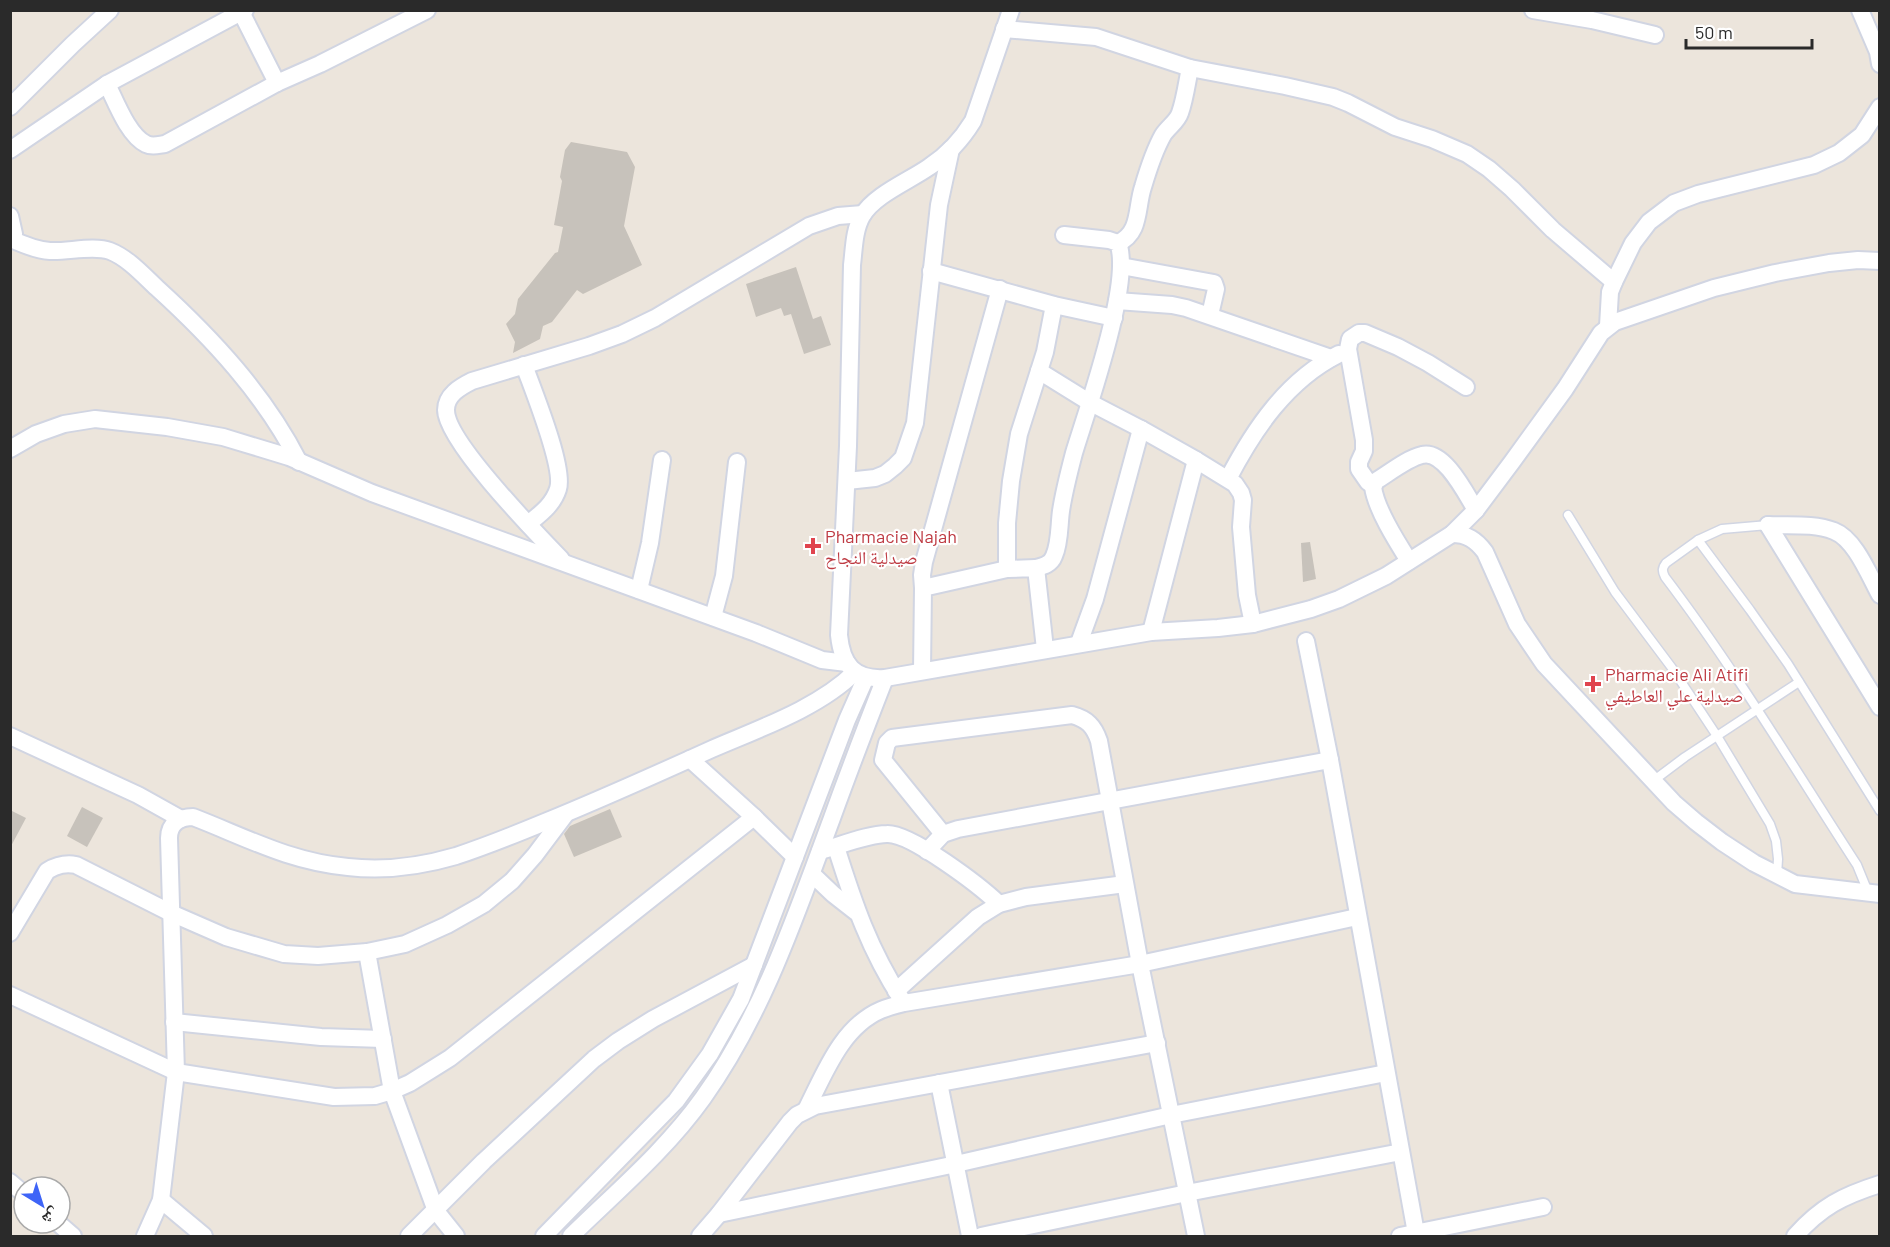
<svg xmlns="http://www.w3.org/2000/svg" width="1890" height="1247" font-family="Barlow,'Noto Naskh Arabic',sans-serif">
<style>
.building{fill:#c7c2bb}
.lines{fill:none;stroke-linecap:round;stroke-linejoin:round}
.service-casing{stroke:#d1d5e2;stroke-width:11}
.minor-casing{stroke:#d1d5e2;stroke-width:20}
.service{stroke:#fff;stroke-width:8}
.minor{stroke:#fff;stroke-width:16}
.health-dot{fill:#e0444e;stroke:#fff;stroke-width:2}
.labels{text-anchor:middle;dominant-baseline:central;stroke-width:4.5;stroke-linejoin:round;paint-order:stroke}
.health-label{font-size:18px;fill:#be3a42;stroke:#fff;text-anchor:start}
</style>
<rect width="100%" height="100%" fill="#ece5dc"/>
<g class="building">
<polygon points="571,142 627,152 635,167 624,226 642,265 583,294 577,290 552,322 543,326 540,339 513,353 515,342 506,324 515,314 518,299 555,253 558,252 563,227 554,225 562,181 560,177 565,150"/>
<polygon points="796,267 813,319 821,316 831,345 804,354 791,314 784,316 781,308 756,317 746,284"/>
<polygon points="1310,542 1316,579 1303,582 1301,543"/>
<polygon points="82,807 103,818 87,847 67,836"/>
<polygon points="610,809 622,837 574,857 564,834 570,826"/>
<polygon points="10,810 26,818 10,848"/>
</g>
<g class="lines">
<defs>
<g id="service">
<polyline points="1568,515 1615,592 1672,668 1717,736 1770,824 1776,841 1778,859 1777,875"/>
<path d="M1768 525 1722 529 1698 540 1666 563C1662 568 1662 571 1665 577 1735 669 1794 768 1857 865L1868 892"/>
<polyline points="1698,540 1750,610 1788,664 1880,811"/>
<polyline points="1653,781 1685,757 1799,682"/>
</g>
<g id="minor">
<polyline points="240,10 277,83"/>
<path d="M1011 10 973 121C962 139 946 156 929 167 909 181 874 195 862 216 854 230 854 249 852 265L848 446 839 635C842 665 854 680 885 678L1151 632 1218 628 1253 624 1311 609 1339 599 1386 576 1452 534 1476 510 1512 462 1565 389 1601 333 1615 322 1714 288 1775 273 1829 263 1858 260 1880 261"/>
<polyline points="1533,10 1592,20 1655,35"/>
<polyline points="1860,10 1878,52 1880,64"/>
<polyline points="1004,29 1096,37 1190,68 1285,86 1333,97 1348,103 1395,127 1432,139 1467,154 1489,169 1512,189 1553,230 1614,282"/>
<path d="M107 84C116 102 128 135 146 144 152 147 158 145 165 144L277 83 320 64 427 10"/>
<polyline points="10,107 73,44 110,10"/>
<polyline points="10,150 107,84 245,10"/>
<polyline points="10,216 14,234 10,240"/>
<path d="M11 239C24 245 36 250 50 251 68 252 94 245 110 251 128 258 143 275 157 288 212 338 265 395 299 462"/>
<path d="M1118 243C1141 233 1136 208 1143 187 1148 170 1154 151 1163 135 1168 127 1177 122 1180 113 1185 99 1187 82 1190 68"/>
<polyline points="1121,266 1214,283 1216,289 1210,315"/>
<polyline points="931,271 1054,305 1114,318"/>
<polyline points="1117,301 1172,305 1186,308 1331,358"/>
<polyline points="1608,326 1610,292 1614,282 1633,243 1649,222 1674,203 1698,194 1814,165 1839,153 1862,135 1880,107"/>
<path d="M524 365C533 390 565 468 558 489 553 505 540 514 528 524"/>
<polyline points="1039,371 1089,402 1141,429 1196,460 1235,484 1241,493 1243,500 1241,527 1247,595 1253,624"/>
<polyline points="10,449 36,434 64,424 95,419 167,427 223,437 289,457 372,493 756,633 822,660 847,663"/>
<path d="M1228 479C1254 429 1287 380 1339 354"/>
<polyline points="847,481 875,478 885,474 895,466 903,458 915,423 939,205 951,149"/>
<polyline points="1374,485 1368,482 1359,469 1359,462 1364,451 1364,440 1348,349 1350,339 1359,333 1365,333 1398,347 1428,363 1466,387"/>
<polyline points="1768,525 1880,707"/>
<path d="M1768 525C1788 526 1814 523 1834 531 1855 539 1869 575 1880 595"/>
<path d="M1452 534C1467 534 1476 540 1485 552L1517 624 1544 664 1674 803 1696 822 1722 842 1754 863 1795 884 1880 894"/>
<path d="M561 559C537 534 446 441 446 410 446 395 460 387 472 381L589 346 622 334 655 318 809 226 838 216 863 214"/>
<path d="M1409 561C1397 542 1376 509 1373 487L1376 481C1389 473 1408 458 1422 455 1444 449 1466 494 1476 510"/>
<path d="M1036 568C1044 566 1051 564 1054 556 1060 543 1059 525 1061 511 1064 491 1069 472 1074 453 1087 410 1133 281 1118 243L1109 240 1064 235"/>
<polyline points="1007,569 1007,523 1011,481 1019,434 1045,352 1054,305"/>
<polyline points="923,588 922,575 924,562 1000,289"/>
<polyline points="639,590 650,543 662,460"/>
<polyline points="713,617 724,576 737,462"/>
<polyline points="1151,632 1196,460"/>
<polyline points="1306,641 1330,760 1416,1233"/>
<polyline points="1079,643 1095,599 1141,429"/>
<polyline points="922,671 923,588 1007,569 1036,568 1045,649"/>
<polyline points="10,736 138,795 181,819"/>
<polyline points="690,759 754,817 795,857"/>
<path d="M943 834 883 760 887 743 892 738 1072 715C1087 719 1094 726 1099 741L1140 964 1196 1236"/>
<path d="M836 847C854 904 869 949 902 1000"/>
<path d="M820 851C839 846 868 834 887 834 911 833 980 886 999 904"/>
<polyline points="927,851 943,834 958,829 1330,760"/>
<polyline points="812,874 833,894 856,912"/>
<path d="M10 933 47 871C57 865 65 863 76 865L171 913 226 937 284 954 318 956 367 952 405 944 447 925 484 904 512 881 535 855 565 815"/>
<polyline points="367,952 392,1091 436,1211 456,1236"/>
<polyline points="896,991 978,917 999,904 1026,897 1125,884"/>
<polyline points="10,995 176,1072 334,1097 375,1096 392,1091 410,1083 450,1058 754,817"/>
<polyline points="174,1022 321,1037 383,1039"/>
<polyline points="939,1083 970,1236"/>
<path d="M806 1110C824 1075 841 1027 881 1010 888 1007 896 1005 904 1003L1140 964 1357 917"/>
<polyline points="10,1182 24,1194"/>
<polyline points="161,1200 204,1236"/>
<polyline points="719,1214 956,1164 1171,1115 1386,1073"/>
<polyline points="58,1223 73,1236"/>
<path d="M145 1236 161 1200 176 1072 169 838C169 824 179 817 193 817 245 837 290 862 348 867 383 871 422 866 456 856 486 846 516 834 545 822 601 799 657 774 712 749 758 729 819 708 855 672"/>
<polyline points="409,1236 484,1161 594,1059 618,1041 653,1019 754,965"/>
<polyline points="544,1236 676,1101 710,1054 741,999 847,720 866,677"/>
<path d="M571 1236C616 1192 666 1150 703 1098 763 1014 796 915 832 818 849 771 867 724 885 678"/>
<polyline points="700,1236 719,1214 790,1122 797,1115 815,1106 1157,1043"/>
<polyline points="981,1236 1187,1193 1401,1152"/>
<polyline points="1400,1236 1543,1207"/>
<path d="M1795 1236C1821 1207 1842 1196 1880 1184"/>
</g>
</defs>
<use href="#service" class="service-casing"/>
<use href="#minor" class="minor-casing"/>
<use href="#service" class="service"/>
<use href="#minor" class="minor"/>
</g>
<g class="health-dot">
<path d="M810 537h6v6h6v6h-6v6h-6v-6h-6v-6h6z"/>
<path d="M1590 675h6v6h6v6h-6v6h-6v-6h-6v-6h6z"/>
</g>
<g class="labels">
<g class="health-label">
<text x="825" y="536">Pharmacie Najah<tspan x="825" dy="21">صيدلية النجاح</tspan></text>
<text x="1605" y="674">Pharmacie Ali Atifi<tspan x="1605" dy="21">صيدلية علي العاطيفي</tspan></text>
</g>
</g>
<rect width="1890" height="1247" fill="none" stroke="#2a2a2a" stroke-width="24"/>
<g transform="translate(42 1205) rotate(142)"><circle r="28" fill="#ffffff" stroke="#aaaaaa" stroke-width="1.5"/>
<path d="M0-4.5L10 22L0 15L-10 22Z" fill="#3e64f7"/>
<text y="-9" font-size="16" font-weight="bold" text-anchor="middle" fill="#2a2a2a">ش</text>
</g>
<path d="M1686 39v9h126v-9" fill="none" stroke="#2a2a2a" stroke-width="3"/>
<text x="1695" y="39" font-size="18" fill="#2a2a2a" stroke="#ffffff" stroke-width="4.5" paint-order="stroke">50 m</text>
</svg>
